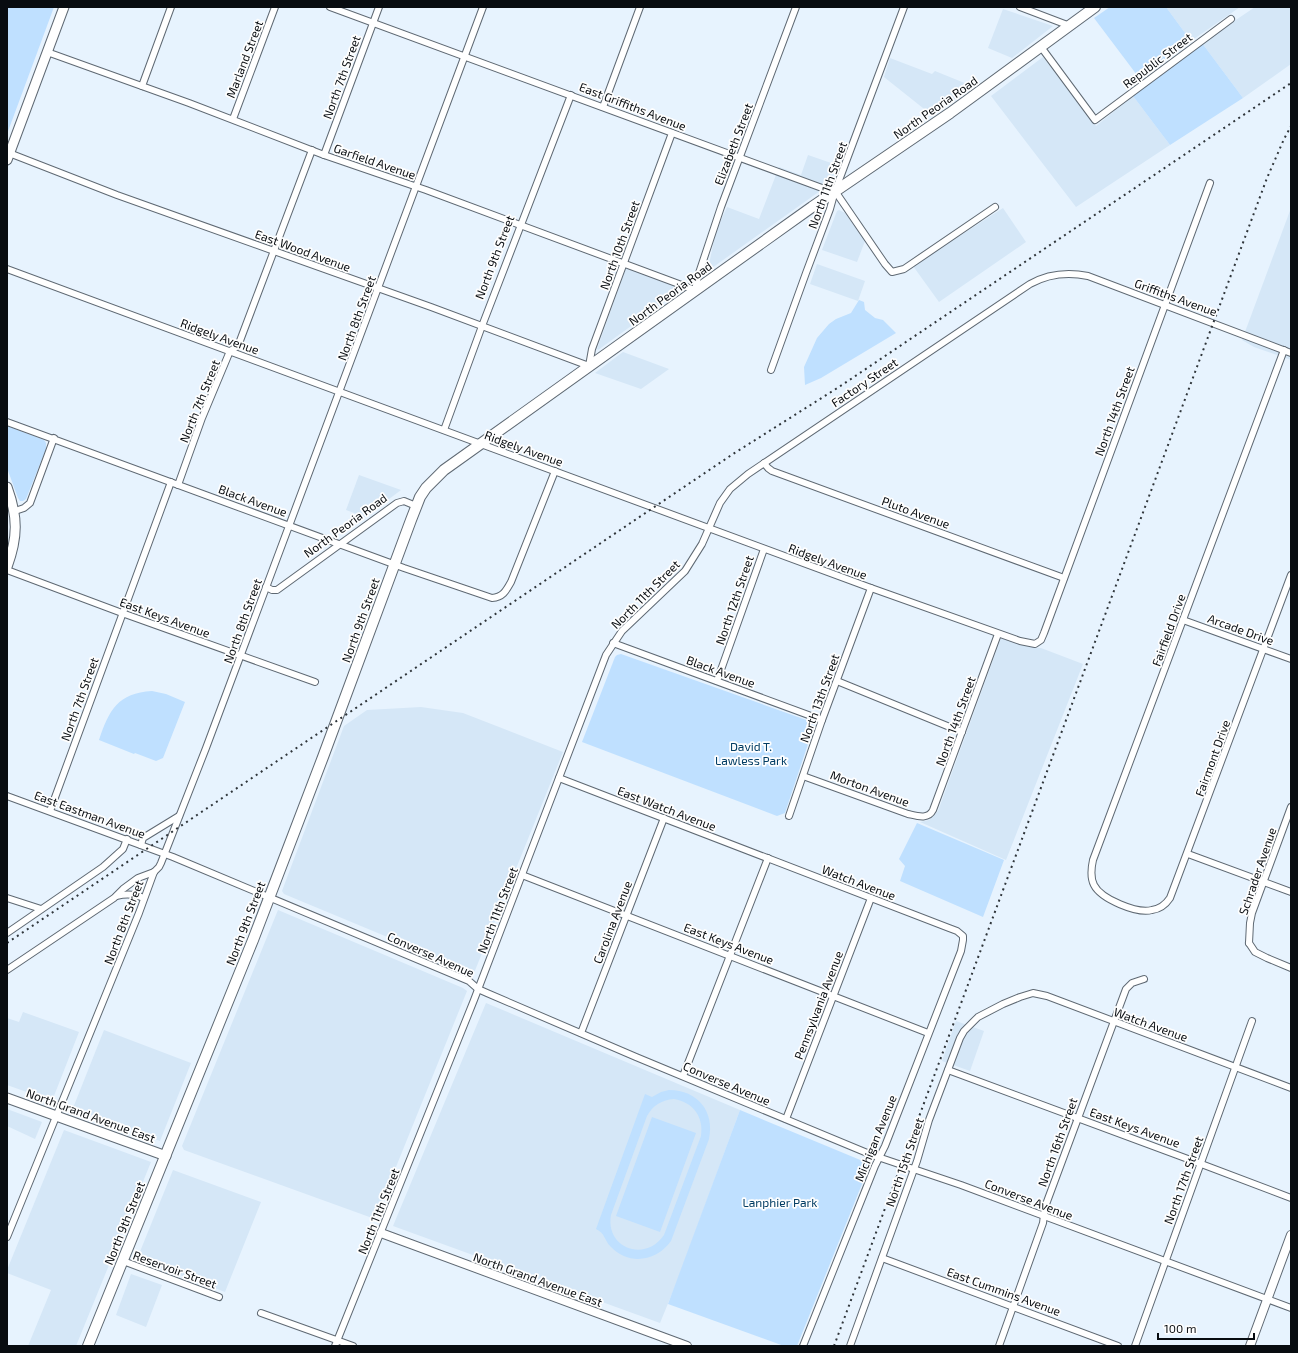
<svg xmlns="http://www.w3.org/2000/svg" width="1298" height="1353" font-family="'Exo 2',sans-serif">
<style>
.built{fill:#d5e7f7}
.green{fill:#bfe0ff;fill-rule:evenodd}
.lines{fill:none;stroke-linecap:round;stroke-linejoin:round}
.minor-casing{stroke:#5f6973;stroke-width:8}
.tertiary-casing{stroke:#5f6973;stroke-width:10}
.secondary-casing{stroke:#5f6973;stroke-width:11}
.primary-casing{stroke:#5f6973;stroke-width:12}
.minor{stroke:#fff;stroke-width:6}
.tertiary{stroke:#fff;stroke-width:8}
.secondary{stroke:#fff;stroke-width:9}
.primary{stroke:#fff;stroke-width:10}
.rail{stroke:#2f353a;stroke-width:2;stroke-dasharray:2 4;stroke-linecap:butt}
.labels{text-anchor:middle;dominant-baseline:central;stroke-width:3.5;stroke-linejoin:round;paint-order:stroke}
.street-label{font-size:12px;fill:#080c10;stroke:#fefefe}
.park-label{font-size:12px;fill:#013c63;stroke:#fefefe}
</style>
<rect width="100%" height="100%" fill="#e7f3fe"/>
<g class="built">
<polygon points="1166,7 1240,7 1191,41"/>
<polygon points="1255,7 1291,7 1291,64 1243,98 1202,43"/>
<polygon points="1003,9 1053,26 1012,58 988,48"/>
<polygon points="1043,57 1096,126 1133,96 1170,145 1076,207 991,96"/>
<polygon points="890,58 932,74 935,71 972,86 933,116 884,77"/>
<polygon points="808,155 837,165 830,185 820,191 709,270 708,269 716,231 727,207 759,219 779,167 801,175"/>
<polygon points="1003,208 1026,242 939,302 913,266"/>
<polygon points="1291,208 1291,360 1254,347 1242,340"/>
<polygon points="839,210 845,213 865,241 857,262 822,250 837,211"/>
<polygon points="817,264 865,281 858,301 810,284"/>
<polygon points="626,268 682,289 598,350 597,349"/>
<polygon points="623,352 669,369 641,389 595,373"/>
<polygon points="359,475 401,490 365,517 346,510"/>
<polygon points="1001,638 1037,648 1041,648 1083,664 1006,860 920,822 929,820 938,811"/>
<polygon points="421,707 463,713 563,752 474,973 284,894 282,891 344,726 367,710"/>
<polygon points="278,910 463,988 467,991 375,1219 184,1150 182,1146"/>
<polygon points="486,1003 740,1110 678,1279 660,1323 393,1226"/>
<polygon points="23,1012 79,1032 52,1101 7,1085 7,1018 19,1022"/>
<polygon points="956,1021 984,1031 970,1071 942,1061"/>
<polygon points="104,1030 191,1063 160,1141 73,1108"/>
<polygon points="7,1109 42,1122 35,1139 7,1126"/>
<polygon points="64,1130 151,1162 76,1346 28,1346 51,1290 7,1273 7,1270"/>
<polygon points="173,1170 261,1202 225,1292 137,1259"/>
<polygon points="131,1274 162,1285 146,1327 116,1315"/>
</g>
<g class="green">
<polygon points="7,7 54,7 7,134"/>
<polygon points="1110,7 1166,7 1191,41 1140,79 1094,18"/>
<polygon points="1202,43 1243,98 1170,145 1133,96"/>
<polygon points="859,300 864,302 865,310 875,318 883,320 896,333 821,378 805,385 804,367 817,338 829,324 836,319 851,313"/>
<polygon points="7,426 44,440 46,443 46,449 26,499 23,501 20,501 18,498 7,468"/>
<polygon points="621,654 815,723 785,813 777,816 582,742 615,657 617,655"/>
<path d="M152 691 166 694 185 702 163 758 156 761 135 753 134 754 99 740C109 710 118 693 152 691Z"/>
<polygon points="917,823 1004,860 983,917 900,881 905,866 899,859"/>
<path d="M669 1090C698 1090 715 1112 709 1139L671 1241C657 1261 629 1266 611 1247 604 1240 605 1233 596 1229L645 1094 652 1097 661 1092ZM674 1099C693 1102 704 1117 701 1136L664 1235C645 1263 605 1248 611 1215L647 1116C653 1105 662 1100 674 1099Z"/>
<polygon points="740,1110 870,1164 797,1346 784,1346 668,1304"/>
<polygon points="652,1117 696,1133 660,1232 616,1216"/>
</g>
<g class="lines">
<defs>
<g id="minor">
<polyline points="330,7 822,188 835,191 885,264 892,272 904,269 995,207"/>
<polyline points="1020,7 1070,26"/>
<polyline points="1041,47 1095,120 1231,19"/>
<polyline points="47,52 189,103 324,155 426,190 695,290 698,276 721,207 796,7"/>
<polyline points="142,86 171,7"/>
<polyline points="603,107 640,7"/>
<polyline points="233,119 275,7"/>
<polyline points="9,153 117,195 431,307 589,366 592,349 672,133"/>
<polyline points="324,155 379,7"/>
<polyline points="7,269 871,588 1020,641 1035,644 1041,640 1044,633 1210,183"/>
<path d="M1284 350 1093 860C1091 869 1090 877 1094 885 1101 899 1137 914 1152 910 1159 909 1166 904 1170 898L1291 575"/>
<polyline points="771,370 806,273 830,209 835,191 904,7"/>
<path d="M7 422 404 568 492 598C503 597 506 591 511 582L555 471"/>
<polyline points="444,430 482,326 571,95"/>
<polyline points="764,463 768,468 772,471 1064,578"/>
<polyline points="178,485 202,418 230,351 238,346 312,150"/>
<polyline points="15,511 24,508 30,503 54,438"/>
<polyline points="7,570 122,613 315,682"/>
<polyline points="266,587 272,590 277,590 397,503 404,501 416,506"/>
<polyline points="1183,620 1291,659"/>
<polyline points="613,643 822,720"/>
<polyline points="717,681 764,549"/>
<polyline points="837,681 962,732"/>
<path d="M803 776 908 814C917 816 928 820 933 810L998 634"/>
<polyline points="559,778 949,928 957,931 963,936 963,940 961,951 885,1146 875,1166 803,1346"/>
<polyline points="7,796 173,857 469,981 478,989 487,993 636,1057 872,1155 961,1185 1291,1308"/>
<polyline points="50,811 171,482"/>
<polyline points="789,816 822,720 871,588"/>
<polyline points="141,845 143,838 179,816"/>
<polyline points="1188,854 1291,892"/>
<polyline points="522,875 928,1033"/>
<path d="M117 896C127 893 135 894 144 898"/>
<polyline points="7,898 41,909"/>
<polyline points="7,933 103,867 123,849 127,839"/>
<polyline points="1249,943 1250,923 1252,913 1291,807"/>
<polyline points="1249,943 1255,952 1267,958 1291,968"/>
<polyline points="7,970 114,898 123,889 138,878 154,872"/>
<polyline points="581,1033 664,818"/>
<polyline points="948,1070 1196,1162 1291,1198"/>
<polyline points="683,1076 768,858"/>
<polyline points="786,1119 871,898"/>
<polyline points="7,1237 139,913 154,872 159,867 161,863 206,748 483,7"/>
<polyline points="882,1258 1118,1346"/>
<polyline points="123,1261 219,1297"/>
<polyline points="261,1313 353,1346"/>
<path d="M335 1346 474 1000 606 655 622 631 685 571 702 544 720 503 730 489 748 474 1030 284C1048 274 1068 272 1088 276L1291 353"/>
<polyline points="850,1346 917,1161 929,1120 960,1038 964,1031 978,1017 1003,1004 1020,997 1033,993 1047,996 1291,1088"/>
<polyline points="999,1346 1043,1223 1045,1207 1126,989 1132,983 1144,979"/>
<polyline points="1135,1346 1252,1021"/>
</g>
<g id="tertiary">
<polyline points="381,1233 687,1346"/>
<polyline points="1250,1346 1291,1235"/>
</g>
<g id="secondary">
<polyline points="7,160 64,7"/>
<path d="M7 487C18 517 18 537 7 567"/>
<polyline points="7,1098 166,1156"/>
</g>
<polyline id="primary" points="88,1346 253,940 323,757 411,520 420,497 426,488 444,470 812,207 950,113 1095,7"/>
</defs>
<use href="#minor" class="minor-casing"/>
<use href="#tertiary" class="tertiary-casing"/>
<use href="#secondary" class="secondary-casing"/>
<use href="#primary" class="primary-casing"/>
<use href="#minor" class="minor"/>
<use href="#tertiary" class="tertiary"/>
<use href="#secondary" class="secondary"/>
<use href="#primary" class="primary"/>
<g class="rail">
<polyline points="7,943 733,454 839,387 1291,83"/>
<polyline points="834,1346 1267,178 1284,139 1291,126"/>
</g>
</g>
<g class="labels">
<g class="street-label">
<text transform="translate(244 59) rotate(-69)">Marland Street</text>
<text transform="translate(1157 60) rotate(-37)">Republic Street</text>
<text transform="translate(341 77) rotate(-70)">North 7th Street</text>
<text transform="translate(633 106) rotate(21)">East Griffiths Avenue</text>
<text transform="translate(935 107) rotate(-35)">North Peoria Road</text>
<text transform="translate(733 144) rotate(-69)">Elizabeth Street</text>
<text transform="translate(375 161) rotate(19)">Garfield Avenue</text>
<text transform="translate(827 185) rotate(-70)">North 11th Street</text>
<text transform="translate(619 245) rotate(-70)">North 10th Street</text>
<text transform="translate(303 250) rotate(20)">East Wood Avenue</text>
<text transform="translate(494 257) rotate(-69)">North 9th Street</text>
<text transform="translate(670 293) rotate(-36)">North Peoria Road</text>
<text transform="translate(1176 297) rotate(20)">Griffiths Avenue</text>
<text transform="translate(356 318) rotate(-70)">North 8th Street</text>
<text transform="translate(220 336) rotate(20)">Ridgely Avenue</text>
<text transform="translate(864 382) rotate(-34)">Factory Street</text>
<text transform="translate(199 401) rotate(-68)">North 7th Street</text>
<text transform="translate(1114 411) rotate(-70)">North 14th Street</text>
<text transform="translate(524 448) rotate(20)">Ridgely Avenue</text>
<text transform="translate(253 500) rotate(20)">Black Avenue</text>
<text transform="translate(916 512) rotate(20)">Pluto Avenue</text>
<text transform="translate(345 525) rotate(-36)">North Peoria Road</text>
<text transform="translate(828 561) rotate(20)">Ridgely Avenue</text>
<text transform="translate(645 594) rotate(-45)">North 11th Street</text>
<text transform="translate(734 600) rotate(-71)">North 12th Street</text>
<text transform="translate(165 617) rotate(20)">East Keys Avenue</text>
<text transform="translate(360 620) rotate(-70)">North 9th Street</text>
<text transform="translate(242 621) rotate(-70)">North 8th Street</text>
<text transform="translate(1241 629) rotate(20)">Arcade Drive</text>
<text transform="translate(1168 630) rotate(-70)">Fairfield Drive</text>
<text transform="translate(721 671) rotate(20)">Black Avenue</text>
<text transform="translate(819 698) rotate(-70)">North 13th Street</text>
<text transform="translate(79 699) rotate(-70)">North 7th Street</text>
<text transform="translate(955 721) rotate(-70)">North 14th Street</text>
<text transform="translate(1212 758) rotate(-70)">Fairmont Drive</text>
<text transform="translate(870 788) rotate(20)">Morton Avenue</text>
<text transform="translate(667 808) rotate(21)">East Watch Avenue</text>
<text transform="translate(90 814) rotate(20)">East Eastman Avenue</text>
<text transform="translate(1257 871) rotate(-71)">Schrader Avenue</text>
<text transform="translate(859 882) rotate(21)">Watch Avenue</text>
<text transform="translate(497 910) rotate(-69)">North 11th Street</text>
<text transform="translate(123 922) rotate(-69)">North 8th Street</text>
<text transform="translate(612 922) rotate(-69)">Carolina Avenue</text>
<text transform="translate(245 923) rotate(-69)">North 9th Street</text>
<text transform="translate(729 943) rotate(21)">East Keys Avenue</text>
<text transform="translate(431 954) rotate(24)">Converse Avenue</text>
<text transform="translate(818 1005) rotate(-69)">Pennsylvania Avenue</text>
<text transform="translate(1151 1024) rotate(20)">Watch Avenue</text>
<text transform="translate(727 1083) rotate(23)">Converse Avenue</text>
<text transform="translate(91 1115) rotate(20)">North Grand Avenue East</text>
<text transform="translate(1135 1127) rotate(20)">East Keys Avenue</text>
<text transform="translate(875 1138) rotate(-68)">Michigan Avenue</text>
<text transform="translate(1057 1142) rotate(-70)">North 16th Street</text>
<text transform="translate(904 1162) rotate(-71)">North 15th Street</text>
<text transform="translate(1183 1180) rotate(-70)">North 17th Street</text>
<text transform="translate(1029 1199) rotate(21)">Converse Avenue</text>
<text transform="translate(378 1211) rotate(-68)">North 11th Street</text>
<text transform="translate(124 1223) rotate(-68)">North 9th Street</text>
<text transform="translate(175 1269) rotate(20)">Reservoir Street</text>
<text transform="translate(538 1279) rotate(20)">North Grand Avenue East</text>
<text transform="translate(1004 1291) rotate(20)">East Cummins Avenue</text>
</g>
<g class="park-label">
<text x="751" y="746">David T.<tspan x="751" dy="14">Lawless Park</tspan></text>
<text x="780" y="1202">Lanphier Park</text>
</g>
</g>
<rect width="1298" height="1353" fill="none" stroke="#080c10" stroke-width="16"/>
<path d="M1158 1333v6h96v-6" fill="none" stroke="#080c10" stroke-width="2"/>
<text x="1164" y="1333" font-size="12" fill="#080c10" stroke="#fefefe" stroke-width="3" paint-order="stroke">100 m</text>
</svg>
